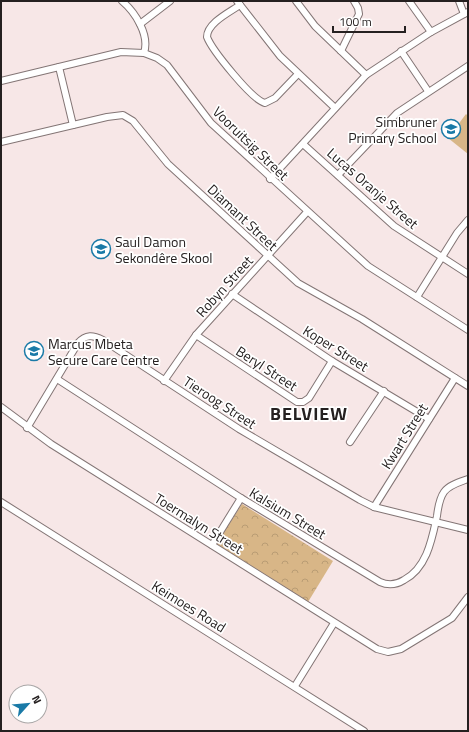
<svg xmlns="http://www.w3.org/2000/svg" width="469" height="732" font-family="'Titillium Web',sans-serif">
<style>
.park{fill:url(#park-crowns)}
.pitch{fill:#d8b687}
.lines{fill:none;stroke-linecap:round;stroke-linejoin:round}
.minor-casing{stroke:#837575;stroke-width:8}
.minor{stroke:#fff;stroke-width:6}
.labels{text-anchor:middle;dominant-baseline:central;stroke-width:3.5;stroke-linejoin:round;paint-order:stroke}
.poi-label{font-size:14px;fill:#252020;stroke:#fff;text-anchor:start}
.street-label{font-size:14px;fill:#252020;stroke:#fff}
.district-label{font-size:18px;font-weight:bold;letter-spacing:1px;fill:#252020;stroke:#fff}
</style>
<defs>
<pattern id="park-crowns" width="20" height="18" patternUnits="userSpaceOnUse"><rect width="20" height="18" fill="#d8b687"/><path d="M2 6a3 3 0 1 1 6 0M12 15a3 3 0 1 1 6 0" fill="none" stroke="#b99c74"/></pattern>
</defs>
<rect width="100%" height="100%" fill="#f7e7e7"/>
<polygon class="park" points="242,504 333,561 308,602 216,544"/>
<polygon class="pitch" points="466,114 468,116 468,154 448,138"/>
<g class="lines">
<defs>
<g id="minor">
<path d="M122 1C135 12 150 35 144 53"/>
<polyline points="237,1 280,56 335,108"/>
<polyline points="296,1 315,26 366,75"/>
<polyline points="409,1 431,32"/>
<polyline points="459,1 464,14"/>
<path d="M240 5C230 12 207 23 207 37 212 50 252 100 265 103L275 98 298 74"/>
<polyline points="140,24 170,1"/>
<polyline points="341,51 359,14 358,8 354,1"/>
<polyline points="401,51 428,91"/>
<polyline points="59,67 73,125"/>
<polyline points="1,81 121,52 144,53 157,58 167,65 211,123 368,266 468,330"/>
<polyline points="1,142 107,117 123,115 133,121 168,164 298,283 362,319 468,386"/>
<polyline points="303,144 394,226 468,274"/>
<polyline points="338,175 397,113 468,66"/>
<polyline points="270,179 366,75 431,32 468,12"/>
<polyline points="232,294 332,361 429,419"/>
<polyline points="417,297 457,233 468,220"/>
<polyline points="196,335 297,402 303,402 309,398 332,361"/>
<path d="M57 379 241 498 380 582C389 586 396 585 404 580 427 568 432 539 437 516 438 508 439 499 444 492 449 485 460 482 468 479"/>
<polyline points="164,381 196,335 307,212"/>
<polyline points="1,407 51,444 377,649 388,652 401,649 452,618 468,597"/>
<path d="M27 428 78 343C86 334 93 335 103 340L239 429 360 500 374 507 468 530"/>
<polyline points="350,442 384,391"/>
<polyline points="1,502 364,731"/>
<polyline points="374,507 455,378"/>
<polyline points="212,545 241,498"/>
<polyline points="295,686 334,623"/>
</g>
</defs>
<use href="#minor" class="minor-casing"/>
<use href="#minor" class="minor"/>
</g>
<defs>
<symbol id="school-ring" viewBox="-11 -11 22 22"><circle r="9.5" fill="#fff" stroke="#1a7aa7" stroke-width="1.5"/><path d="M0-5L7-2L0 1L-7-2ZM-4 1L0 2.5L4 1V4Q0 6-4 4Z" fill="#1a7aa7"/></symbol>
</defs>
<g fill-rule="evenodd">
<use href="#school-ring" x="440" y="118" width="22" height="22"/>
<use href="#school-ring" x="90" y="238" width="22" height="22"/>
<use href="#school-ring" x="23" y="340" width="22" height="22"/>
</g>
<g class="labels">
<g class="poi-label">
<text x="437" y="121" text-anchor="end">Simbruner<tspan x="437" dy="16">Primary School</tspan></text>
<text x="115" y="241">Saul Damon<tspan x="115" dy="16">Sekondêre Skool</tspan></text>
<text x="48" y="343">Marcus Mbeta<tspan x="48" dy="16">Secure Care Centre</tspan></text>
</g>
<g class="street-label">
<text transform="translate(251 143) rotate(44)">Vooruitsig Street</text>
<text transform="translate(373 188) rotate(41)">Lucas Oranje Street</text>
<text transform="translate(243 217) rotate(43)">Diamant Street</text>
<text transform="translate(224 286) rotate(-48)">Robyn Street</text>
<text transform="translate(336 348) rotate(32)">Koper Street</text>
<text transform="translate(267 368) rotate(33)">Beryl Street</text>
<text transform="translate(220 402) rotate(33)">Tieroog Street</text>
<text transform="translate(404 436) rotate(-58)">Kwart Street</text>
<text transform="translate(288 513) rotate(31)">Kalsium Street</text>
<text transform="translate(199 523) rotate(32)">Toermalyn Street</text>
<text transform="translate(189 606) rotate(32)">Keimoes Road</text>
</g>
<g class="district-label">
<text x="309" y="413">BELVIEW</text>
</g>
</g>
<rect width="469" height="732" fill="none" stroke="#252020" stroke-width="4"/>
<g transform="translate(28 704) rotate(63)"><circle r="19" fill="#ffffff" stroke="#a8a6a6"/>
<path d="M0-3L7 15L0 10L-7 15Z" fill="#1a7aa7"/>
<text y="-6" font-size="11" font-weight="bold" text-anchor="middle" fill="#252020">N</text>
</g>
<path d="M333 26v6h72v-6" fill="none" stroke="#252020" stroke-width="2"/>
<text x="339" y="26" font-size="12" fill="#252020" stroke="#ffffff" stroke-width="3" paint-order="stroke">100 m</text>
</svg>
